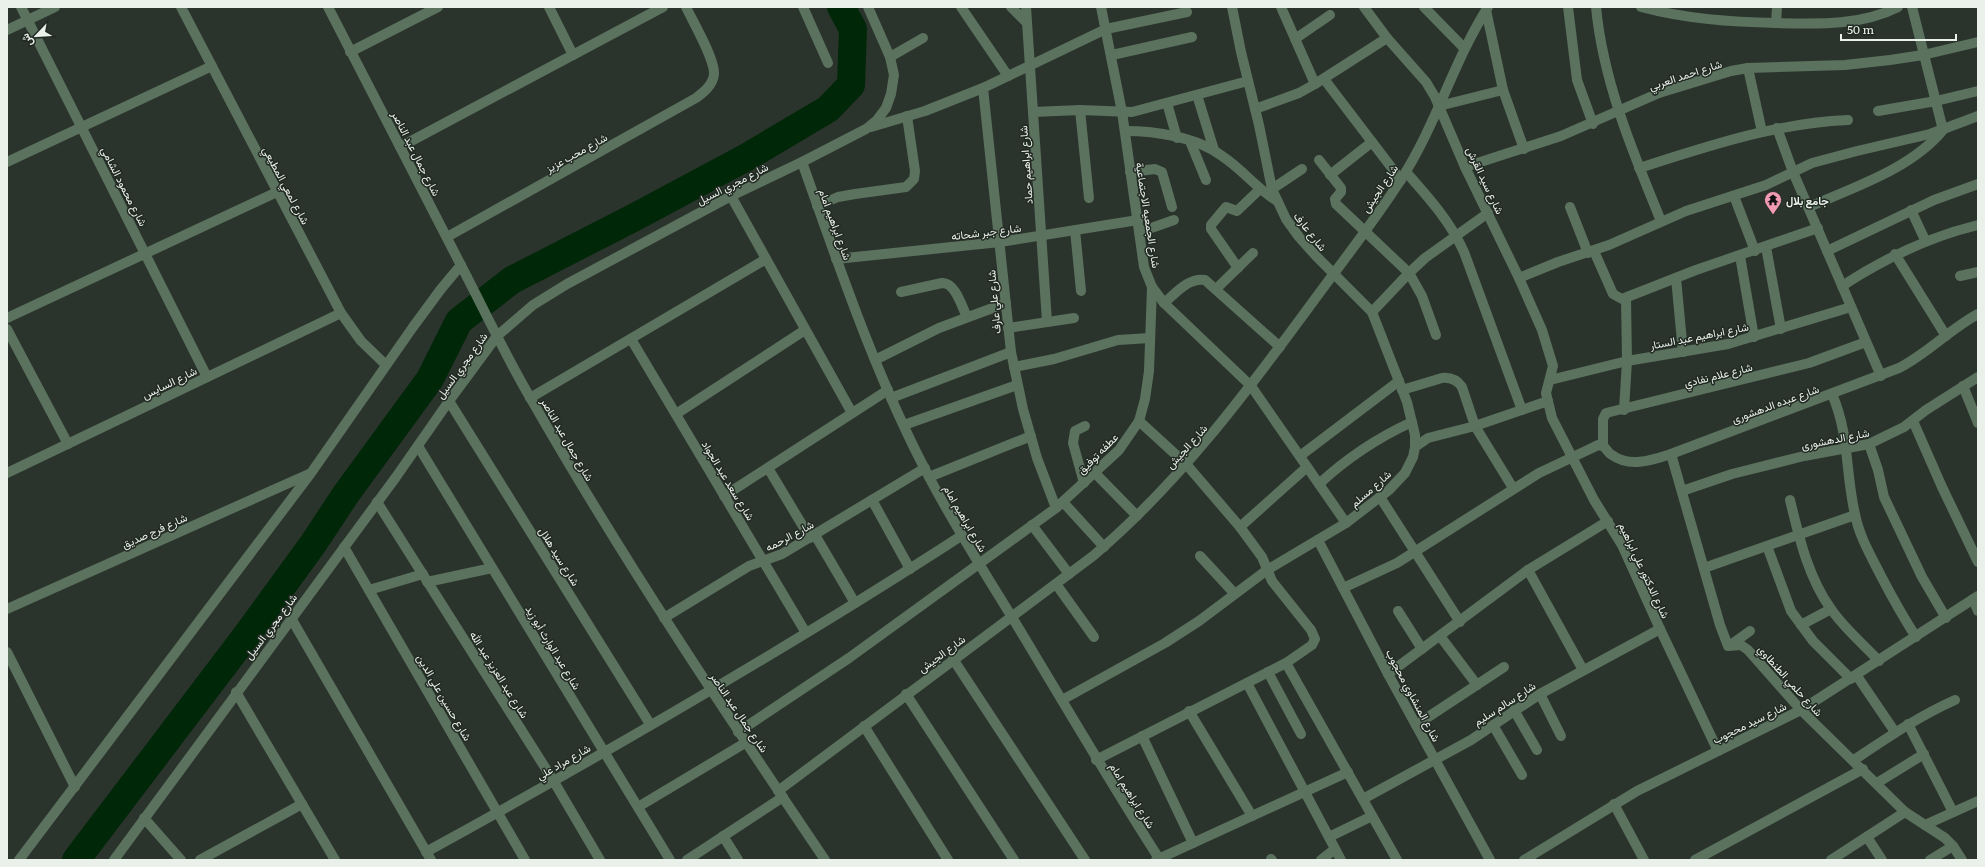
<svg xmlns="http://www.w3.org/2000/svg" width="1985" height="867" font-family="Literata,Vazirmatn,serif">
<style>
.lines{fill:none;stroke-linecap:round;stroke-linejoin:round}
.river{stroke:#002708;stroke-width:28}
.minor{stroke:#5b725e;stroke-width:10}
.tertiary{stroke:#5b725e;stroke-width:10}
.labels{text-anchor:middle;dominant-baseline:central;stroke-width:3;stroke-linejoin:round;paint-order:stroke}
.street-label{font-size:11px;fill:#eaf1eb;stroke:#212a22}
.poi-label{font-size:11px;font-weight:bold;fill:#eaf1eb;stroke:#212a22;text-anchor:start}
</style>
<rect width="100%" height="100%" fill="#2b342c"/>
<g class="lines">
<polyline class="river" points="76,860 246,636 313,544 346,494 430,379 459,321 512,280 635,217 747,157 828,109 851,85 853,29 841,7"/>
<g class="minor">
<polyline points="21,7 207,377"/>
<polyline points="181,7 341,313 361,341 386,365"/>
<polyline points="549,7 573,55"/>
<polyline points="803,7 828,63"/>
<polyline points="961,7 1008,76"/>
<polyline points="1011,7 1027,23"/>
<polyline points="1026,7 1047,322"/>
<polyline points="1101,7 1122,112 1144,267 1152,287 1164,303 1251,386 1346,523"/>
<polyline points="1281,7 1315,84"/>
<polyline points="1364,7 1387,38 1426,82 1435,97 1465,167 1519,278 1542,330 1553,366 1546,393 1552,418 1594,500 1622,545 1660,629 1718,751"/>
<polyline points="1424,7 1464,48"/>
<polyline points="1568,7 1577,80 1593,124"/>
<path d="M1596 7C1603 81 1633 153 1661 221"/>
<path d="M1641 7C1686 19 1731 22 1777 23 1817 24 1861 26 1898 7"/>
<polyline points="1486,10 1503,90 1524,149"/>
<polyline points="1776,23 1777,7"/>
<polyline points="7,30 55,7"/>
<polyline points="1295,39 1330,15"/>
<polyline points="350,52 438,7"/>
<polyline points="1112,55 1192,37"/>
<polyline points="890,57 923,38"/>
<polyline points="1748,68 1762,132"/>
<polyline points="1324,79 1401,180"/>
<polyline points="983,88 1011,352 1023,409 1037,458 1056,508"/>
<polyline points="1197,95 1214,150"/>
<polyline points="1167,103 1177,138"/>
<polyline points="1439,106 1503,90"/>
<polyline points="1255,109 1299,93 1315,84 1387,38"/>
<polyline points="1080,110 1089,198"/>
<polyline points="1878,111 1936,101 1978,91"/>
<polyline points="1033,112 1080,110 1132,112 1248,81"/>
<polyline points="871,127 925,111 983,88 1106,29 1187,12"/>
<polyline points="1777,128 1793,172 1881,376"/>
<path d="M1125 131C1155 131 1197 137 1222 156 1242 169 1256 188 1277 201"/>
<polyline points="1190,141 1206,180"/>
<polyline points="400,147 663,7"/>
<polyline points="1319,160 1341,188 1341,192 1335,199 1336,204 1409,273 1422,296 1436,335"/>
<polyline points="7,162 212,66"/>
<path d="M802 162C840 269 876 377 929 477 958 532 992 584 1024 637 1069 712 1113 787 1160 860"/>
<polyline points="1465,167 1561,136 1659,93 1731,71 1748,68 1845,65 1890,60 1923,55 1978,42"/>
<path d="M1639 168C1708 146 1776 123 1848 120"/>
<polyline points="1130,172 1155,169 1162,172 1172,207"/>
<path d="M1406 172C1428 197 1450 221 1464 252L1522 410"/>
<polyline points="1330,175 1372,142"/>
<polyline points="1272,189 1302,169"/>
<polyline points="731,196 852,413"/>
<polyline points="1734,196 1755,251"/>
<polyline points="817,206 838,197 855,194 906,187 914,179 915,171 907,116"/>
<polyline points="1570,207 1588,253"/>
<path d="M1809 207C1854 187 1911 169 1943 130L1912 7"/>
<polyline points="1911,210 1925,240"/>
<polyline points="1075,230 1081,291"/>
<polyline points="1140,232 1174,220"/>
<path d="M447 237 696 98C704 92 713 85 714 74 715 59 693 22 686 7"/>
<polyline points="1766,247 1781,329"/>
<polyline points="1594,251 1613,294 1622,299 1696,270 1818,228"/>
<polyline points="1827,251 1934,200 1978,184"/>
<polyline points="1895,254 1946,336"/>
<polyline points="1740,256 1754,337"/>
<polyline points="836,259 1000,242 1138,220"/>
<polyline points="1238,268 1211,229 1211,225 1226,207 1237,211 1259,190"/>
<polyline points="1960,276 1978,272"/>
<path d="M467 277C488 318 508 360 531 399 622 558 723 709 825 860"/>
<polyline points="1519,278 1558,262 1609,245 1686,211 1766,185 1812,163 1857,151 1930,134 1978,116"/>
<polyline points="1676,278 1683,352"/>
<path d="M1842 286C1885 258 1928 237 1978 225"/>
<polyline points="1216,289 1253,253"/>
<path d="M901 292 942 283C955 282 962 307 967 317"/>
<path d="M1164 303C1176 293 1189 277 1205 280L1280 347"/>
<polyline points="1372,312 1409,273 1425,258 1488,213"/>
<polyline points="7,318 277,192"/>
<polyline points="1008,328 1074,318"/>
<polyline points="7,329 68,444"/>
<polyline points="631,339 806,633"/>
<polyline points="875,360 939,328 1006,303"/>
<polyline points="1014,367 1054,359 1118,340 1150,338"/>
<polyline points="1550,380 1627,361 1728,344 1851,307"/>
<polyline points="1963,386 1978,423"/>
<path d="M1402 390 1442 378C1451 377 1457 380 1462 387L1475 426 1513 488"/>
<path d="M1832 394C1850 436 1845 472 1855 514 1859 536 1871 556 1881 576 1892 597 1903 617 1916 637"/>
<polyline points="530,398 766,259"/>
<polyline points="891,398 1011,352"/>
<polyline points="449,401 650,724"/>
<polyline points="1624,410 1627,361 1626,298"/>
<polyline points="676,414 805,330"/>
<polyline points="1913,421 1942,487 1978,562"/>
<polyline points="904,425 1017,385"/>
<polyline points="1869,444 1878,470 1884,497 1922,577 1946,618"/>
<polyline points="418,446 670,860"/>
<polyline points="1603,446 1603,419 1606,413 1809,363 1866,342"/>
<polyline points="1415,447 1428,438 1475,426 1548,401"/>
<polyline points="1671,454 1720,625 1728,646 1741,645 1748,650 1801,710 1905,812 1945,838 1953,846 1962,860"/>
<polyline points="1300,456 1399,381"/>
<polyline points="768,468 810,538"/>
<polyline points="7,473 341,313"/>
<polyline points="1095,473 1137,516"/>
<polyline points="929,477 1031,436"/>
<polyline points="1084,483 1073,443 1075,431 1085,426"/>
<path d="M1319 484C1348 457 1377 438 1412 422"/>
<polyline points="1682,491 1732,474 1804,456 1869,444 1904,427 1926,410 1978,377"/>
<polyline points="724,496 888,390"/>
<polyline points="1380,497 1460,622"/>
<polyline points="872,500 910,569"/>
<path d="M1790 500C1799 537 1808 577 1831 609 1844 628 1863 644 1879 661"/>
<polyline points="377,502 553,780 600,860"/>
<polyline points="1063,502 1104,547"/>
<polyline points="1032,525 1069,574"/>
<polyline points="1240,527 1307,467"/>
<polyline points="815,535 855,603"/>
<polyline points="1318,540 1388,674 1490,860"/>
<polyline points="1767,546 1791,611 1813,641 1851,679"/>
<polyline points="344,547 525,860"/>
<polyline points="1200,556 1234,593"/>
<polyline points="1704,568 1855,515"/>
<polyline points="1528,570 1583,670"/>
<polyline points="427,582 492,568"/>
<polyline points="1056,584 1094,637"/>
<path d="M1343 588 1397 563 1539 473 1592 448 1598 445 1603 446C1607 449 1608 453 1612 455 1630 468 1652 460 1671 454L1899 368C1928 353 1950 329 1978 314"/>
<polyline points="369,590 423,574"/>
<polyline points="1973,599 1978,611"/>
<polyline points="7,609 309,474"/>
<polyline points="1398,611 1422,649"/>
<polyline points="291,618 431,860"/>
<polyline points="664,618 749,566 782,554 925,468"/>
<polyline points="1801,625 1831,609"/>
<polyline points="1440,636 1477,685"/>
<polyline points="1729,646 1750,631"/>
<polyline points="7,652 75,787"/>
<polyline points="953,659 1085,860"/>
<polyline points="1286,663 1397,860"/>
<polyline points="1268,672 1301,734"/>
<polyline points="1388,674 1528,570 1608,521"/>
<polyline points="1857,676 1895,732"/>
<polyline points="1247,683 1341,860"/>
<polyline points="236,692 335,860"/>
<polyline points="906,694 1014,860"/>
<polyline points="1540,694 1561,736"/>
<polyline points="1062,700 1165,643 1199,621 1267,570 1346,523 1389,490 1405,473 1413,457 1415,447 1415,435 1407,402 1372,312 1316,256 1299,237 1286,219 1272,189 1259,125 1241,52 1232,7"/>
<polyline points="1514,710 1537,750"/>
<polyline points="1189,711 1252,816"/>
<polyline points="1908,724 1953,812"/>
<polyline points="1416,725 1504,667"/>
<polyline points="1493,725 1522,775"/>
<polyline points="864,726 948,860"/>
<polyline points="738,732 849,658 1056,508 1119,450 1139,421 1145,399 1149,371 1152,287"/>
<polyline points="1142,736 1193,843"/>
<polyline points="1096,760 1286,663 1312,645 1315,639 1311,630 1272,581 1262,557 1240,527 1186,464 1139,421"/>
<path d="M1854 760C1887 738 1919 716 1955 700"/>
<polyline points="1877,783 1924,754"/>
<path d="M778 791 1093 556C1179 483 1246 393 1312 303 1342 262 1373 223 1400 181 1436 126 1453 62 1488 7"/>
<polyline points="1363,799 1471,740 1540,694 1660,629"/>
<polyline points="1614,804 1644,860"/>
<polyline points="638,807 745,743"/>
<polyline points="144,818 181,860"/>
<polyline points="1925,825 1978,801"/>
<polyline points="723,836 738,860"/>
<polyline points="1329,837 1372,816"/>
<polyline points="1867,837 1882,860"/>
<path d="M426 852C608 752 788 648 961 536"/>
<polyline points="1271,859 1272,860"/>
<polyline points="19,860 311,473 413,327 441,289 461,265"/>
<polyline points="114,860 396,477 449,401 497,336 533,305 567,284 731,196 802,162 866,129 877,120 886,108 891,94 894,75 890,57 868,7"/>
<polyline points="200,860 302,804"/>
<polyline points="687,860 783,797"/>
<polyline points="1156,860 1348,772"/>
<polyline points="1321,860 1335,849"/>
<polyline points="1524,860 1637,791 1801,710 1978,596"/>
<polyline points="1695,860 1863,769"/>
<polyline points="1831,860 1905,812"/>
<polyline points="1930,860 1953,846"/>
</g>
<polyline class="tertiary" points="328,7 467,277"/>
</g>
<defs>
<symbol id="temple-pin" viewBox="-11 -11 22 30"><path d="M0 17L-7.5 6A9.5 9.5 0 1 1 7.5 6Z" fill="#f19ab3" stroke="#212a22"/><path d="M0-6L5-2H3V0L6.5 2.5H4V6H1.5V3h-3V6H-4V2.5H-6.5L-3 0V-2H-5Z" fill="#111"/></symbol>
</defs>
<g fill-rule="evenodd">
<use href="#temple-pin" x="1763" y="190" width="20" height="27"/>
</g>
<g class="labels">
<g class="street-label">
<text transform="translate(1685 74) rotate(-18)">شارع احمد العربي</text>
<text transform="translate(576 152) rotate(-29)">شارع محب عزيز</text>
<text transform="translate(417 153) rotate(63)">شارع جمال عبد الناصر</text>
<text transform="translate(1025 165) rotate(-94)">شارع ابراهيم حماد</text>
<text transform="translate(1486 180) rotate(65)">شارع سيد القرش</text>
<text transform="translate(732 183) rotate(-27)">شارع مجري السيل</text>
<text transform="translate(287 185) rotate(62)">شارع لمعي المطيعي</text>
<text transform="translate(125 186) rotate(63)">شارع محمود الشامي</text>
<text transform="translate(1379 188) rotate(-56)">شارع الجيش</text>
<text transform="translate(1149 215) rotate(81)">شارع الجمعيه الاجتماعية</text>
<text transform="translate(836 224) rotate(70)">شارع ابراهيم امام</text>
<text transform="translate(986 231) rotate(-7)">شارع جبر شحاته</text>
<text transform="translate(1311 231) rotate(52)">شارع عارف</text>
<text transform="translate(993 302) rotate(-95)">شارع علي عارف</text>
<text transform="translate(1699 335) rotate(-11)">شارع ابراهيم عبد الستار</text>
<text transform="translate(461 365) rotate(-54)">شارع مجري السيل</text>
<text transform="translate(1718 374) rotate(-14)">شارع علام نفادي</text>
<text transform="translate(169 382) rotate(-26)">شارع السايس</text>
<text transform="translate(1775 403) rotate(-20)">شارع عبده الدهشورى</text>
<text transform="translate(1835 438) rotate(-11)">شارع الدهشورى</text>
<text transform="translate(568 439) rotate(60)">شارع جمال عبد الناصر</text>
<text transform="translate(1186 446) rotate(-48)">شارع الجيش</text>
<text transform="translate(1097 453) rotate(-45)">عطفه توفيق</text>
<text transform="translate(729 480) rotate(59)">شارع سعد عبد الجواد</text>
<text transform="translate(1370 488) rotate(-41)">شارع مسلم</text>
<text transform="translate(966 518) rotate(60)">شارع ابراهيم امام</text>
<text transform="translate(154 530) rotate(-24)">شارع فرج صديق</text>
<text transform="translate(789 535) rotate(-28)">شارع الرحمه</text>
<text transform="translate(560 556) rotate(58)">شارع سيد هلال</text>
<text transform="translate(1645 570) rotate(65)">شارع الدكتور علي ابراهيم</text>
<text transform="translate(270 626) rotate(-53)">شارع مجري السيل</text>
<text transform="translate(554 647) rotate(59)">شارع عبد الوارث أبو زيد</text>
<text transform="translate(941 653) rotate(-36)">شارع الجيش</text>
<text transform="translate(500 674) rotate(58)">شارع عبد العزيز عبد الله</text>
<text transform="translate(1791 680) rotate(48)">شارع حلمي الطنطاوي</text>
<text transform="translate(1414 695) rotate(62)">شارع المنشاوي محجوب</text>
<text transform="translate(445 697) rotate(60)">شارع حسين علي الدين</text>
<text transform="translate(1504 703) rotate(-33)">شارع سالم سليم</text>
<text transform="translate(740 712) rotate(56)">شارع جمال عبد الناصر</text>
<text transform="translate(1749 722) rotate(-26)">شارع سيد محجوب</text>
<text transform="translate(563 761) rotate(-30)">شارع مراد علي</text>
<text transform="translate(1133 795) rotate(58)">شارع ابراهيم امام</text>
</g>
<g class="poi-label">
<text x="1786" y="200">جامع بلال</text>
</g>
</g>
<rect width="1985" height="867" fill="none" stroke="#eaf1eb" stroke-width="16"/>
<g transform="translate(36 36) rotate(245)" stroke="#212a22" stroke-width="3" paint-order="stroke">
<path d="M0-3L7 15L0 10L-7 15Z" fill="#eaf1eb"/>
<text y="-6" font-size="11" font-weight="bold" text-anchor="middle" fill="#eaf1eb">ش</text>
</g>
<path d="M1841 34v6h115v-6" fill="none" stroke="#eaf1eb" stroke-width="2"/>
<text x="1847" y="34" font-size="12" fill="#eaf1eb" stroke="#212a22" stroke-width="3" paint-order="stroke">50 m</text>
</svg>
